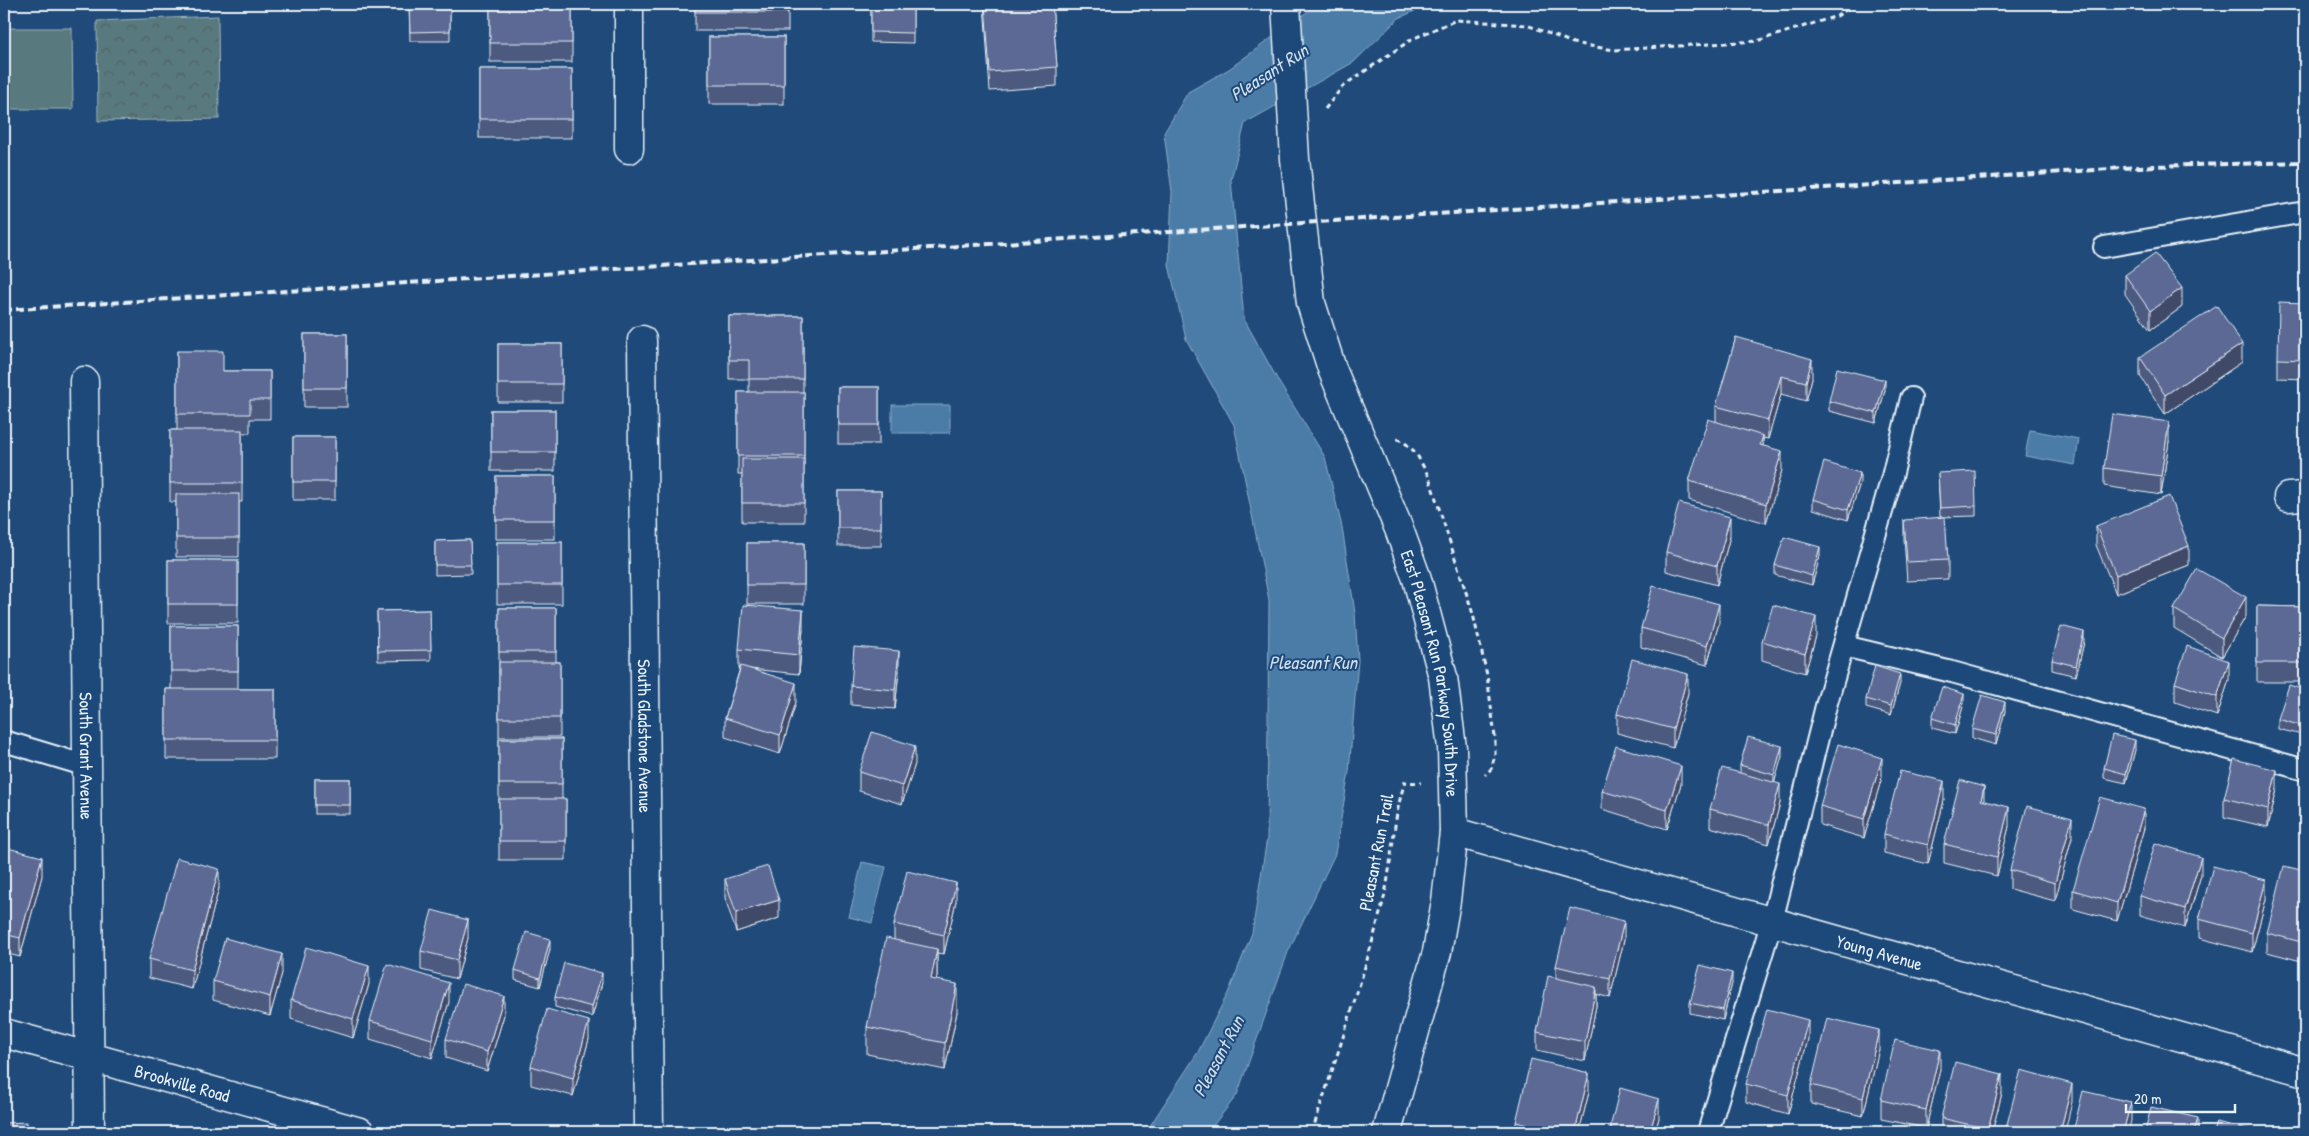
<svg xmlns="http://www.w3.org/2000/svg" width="2309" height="1136" font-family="'Patrick Hand',sans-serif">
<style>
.forest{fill:url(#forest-crowns);stroke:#a0b5bb}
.pitch{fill:#59797e;stroke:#a0b5bb}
.water{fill:#4b7ca8;stroke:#8aabc8}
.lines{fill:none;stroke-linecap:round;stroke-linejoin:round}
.service-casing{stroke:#e8f1f8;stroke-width:24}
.minor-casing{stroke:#e8f1f8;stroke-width:31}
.tertiary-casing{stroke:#e8f1f8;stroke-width:31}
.path{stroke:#e8f1f8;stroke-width:3;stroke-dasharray:5 4;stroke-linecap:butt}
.service{stroke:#1f4a7a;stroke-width:20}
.minor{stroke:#1f4a7a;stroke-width:28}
.tertiary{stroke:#1f4a7a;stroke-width:28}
.rail{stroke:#e8f1f8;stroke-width:4;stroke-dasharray:8 4;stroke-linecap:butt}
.wall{fill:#4e5a80;stroke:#e8f1f8}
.shaded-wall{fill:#404a68;stroke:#e8f1f8}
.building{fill:#5b6995;stroke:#e8f1f8}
.labels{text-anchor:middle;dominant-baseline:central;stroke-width:4;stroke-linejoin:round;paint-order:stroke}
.street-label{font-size:18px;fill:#e8f1f8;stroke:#1f4a7a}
.water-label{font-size:19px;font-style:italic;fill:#d0dfec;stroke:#1f4a7a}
</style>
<defs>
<pattern id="forest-crowns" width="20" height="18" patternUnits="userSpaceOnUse" patternTransform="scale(1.25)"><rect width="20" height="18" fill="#59797e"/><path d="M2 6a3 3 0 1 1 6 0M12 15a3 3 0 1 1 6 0" fill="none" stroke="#506064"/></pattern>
</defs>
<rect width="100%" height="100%" fill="#1f4a7a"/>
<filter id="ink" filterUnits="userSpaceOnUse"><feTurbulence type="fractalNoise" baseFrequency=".02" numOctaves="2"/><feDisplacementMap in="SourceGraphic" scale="10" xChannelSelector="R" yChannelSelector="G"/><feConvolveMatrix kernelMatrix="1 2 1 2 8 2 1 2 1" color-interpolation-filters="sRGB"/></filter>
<g filter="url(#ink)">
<polygon class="forest" points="218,16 219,119 98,121 97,21"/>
<polygon class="pitch" points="5,28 72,28 73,109 6,109"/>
<g class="water">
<polygon points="1318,4 1430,4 1399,18 1354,62 1245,123 1231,180 1244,319 1280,384 1325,457 1342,527 1355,613 1358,660 1349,772 1335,854 1288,952 1237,1095 1208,1132 1146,1132 1198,1052 1229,991 1252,933 1267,838 1269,600 1234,425 1186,339 1169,265 1172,192 1164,133 1188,92 1229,69"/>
<rect x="892" y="405" width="58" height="28"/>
<polygon points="2030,430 2079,439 2075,465 2025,456"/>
<polygon points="862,862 886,867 872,923 849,917"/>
</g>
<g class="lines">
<defs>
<g id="service">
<polyline points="2104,247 2305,212"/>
<polyline points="1844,646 1952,672 2305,770"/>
<polyline points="4,741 87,766"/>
<polyline points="1708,1132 1772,921 1826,706 1892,477 1911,398"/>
</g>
<g id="minor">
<polyline points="629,4 629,149"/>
<path id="s1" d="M642 340 649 1132"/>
<path id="s2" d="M84 381 90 1132"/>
<polyline points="2288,497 2305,496"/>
<path id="s3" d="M1454 832 2305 1072"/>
</g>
<g id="tertiary">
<path id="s4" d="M1286 4 1295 159 1311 303 1332 369 1399 529 1417 579 1443 677 1452 748 1454 832 1446 901 1437 952 1387 1132"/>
<path id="s5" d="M4 1033 360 1132"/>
</g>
</defs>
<use href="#service" class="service-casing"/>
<use href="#minor" class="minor-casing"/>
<use href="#tertiary" class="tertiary-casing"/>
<g class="path">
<polyline points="1325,109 1343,86 1412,39 1456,20 1527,25 1573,43 1614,50 1757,41 1837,16 1855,4"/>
<polyline points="1397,439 1403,441 1416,453 1429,477 1473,614 1487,675 1495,737 1495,755 1491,769 1485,775"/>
<path d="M1312 1132C1337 1055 1364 977 1384 898 1393 860 1392 820 1405 782L1421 783"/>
</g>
<use href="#service" class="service"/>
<use href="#minor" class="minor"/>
<use href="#tertiary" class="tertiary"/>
<polyline class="rail" points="4,310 2154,166 2305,162"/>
</g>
<g class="wall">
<polygon points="409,4 450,4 450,41 410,41"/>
<rect x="490" y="4" width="82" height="58"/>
<rect x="695" y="4" width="93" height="27"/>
<polygon points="871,4 913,4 913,43 871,42"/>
<polygon points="984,4 1052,4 1057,67 1057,86 990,91"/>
<rect x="709" y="37" width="75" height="67"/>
<rect x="479" y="69" width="93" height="69"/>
<polygon points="2125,275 2182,307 2150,330 2125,294"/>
<polygon points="2305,303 2305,379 2278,378 2278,359"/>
<polygon points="729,316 803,316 803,392 804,392 804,522 742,522 742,474 738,474 738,392 749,392 749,379 729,379"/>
<rect x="304" y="334" width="43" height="73"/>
<polygon points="1736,337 1812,378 1806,401 1781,394 1768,439 1763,438 1763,446 1782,470 1766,523 1689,500 1689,481 1716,422 1716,406"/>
<rect x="498" y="344" width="64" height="58"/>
<polygon points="177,351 223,371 270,371 270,419 250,419 250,433 242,433 242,502 239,502 239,557 176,557 176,502 170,502 170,430 177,430"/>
<polygon points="2140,357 2242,362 2165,414 2140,376"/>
<rect x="838" y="387" width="41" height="57"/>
<polygon points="1885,390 1876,423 1829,411 1829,401"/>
<rect x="491" y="410" width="64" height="61"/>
<rect x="293" y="437" width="42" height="63"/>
<polygon points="2169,441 2161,495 2104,486 2104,468"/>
<polygon points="1938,473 1976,506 1976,516 1940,517"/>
<rect x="496" y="476" width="59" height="63"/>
<polygon points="1860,483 1848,520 1813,509 1813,499"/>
<rect x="838" y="491" width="43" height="55"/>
<polygon points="1904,520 1948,560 1948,579 1907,581 1904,539"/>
<polygon points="2096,526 2189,565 2116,594 2096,545"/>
<polygon points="1730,536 1717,585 1666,571 1666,552"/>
<polygon points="470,540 471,574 435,575 435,541"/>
<rect x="497" y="542" width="65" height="62"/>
<rect x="747" y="543" width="57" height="61"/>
<polygon points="1820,556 1812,585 1775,575 1775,565"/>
<rect x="168" y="560" width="70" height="63"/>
<polygon points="2257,606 2305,607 2305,682 2257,682"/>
<polygon points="499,608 556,608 556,662 560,662 560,737 499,737"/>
<polygon points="2174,609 2246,616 2222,657 2174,628"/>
<polygon points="430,610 431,660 378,661 377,611"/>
<polygon points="1719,623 1707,665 1641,647 1641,628"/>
<polygon points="171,626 238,626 238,689 275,689 275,759 166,759 166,689 171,689"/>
<polygon points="803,629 799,674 750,669 796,702 780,754 725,737 725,718 740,668 739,668 739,649"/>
<polygon points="1816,636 1805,673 1762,660 1762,641"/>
<polygon points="2084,642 2076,676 2052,670 2052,660"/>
<polygon points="899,670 895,709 851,705 851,686"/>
<polygon points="2229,680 2217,716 2175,702 2175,683"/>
<polygon points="1900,683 1891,715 1866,708 1866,699"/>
<polygon points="2305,690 2302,735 2278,729 2278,719"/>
<polygon points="1688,693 1673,748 1617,733 1617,714"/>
<polygon points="1964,703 1955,734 1932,728 1932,718"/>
<polygon points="2005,711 1996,745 1972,738 1972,729"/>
<polygon points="499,739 562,739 562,799 566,799 566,860 499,860"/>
<polygon points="2135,750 2126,783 2104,778 2104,768"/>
<polygon points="1782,756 1774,783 1780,803 1769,844 1710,827 1710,809 1740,773 1740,765"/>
<polygon points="915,764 902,804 859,791 859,772"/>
<polygon points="1882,777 1864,838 1820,825 1820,806"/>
<rect x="315" y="779" width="35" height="35"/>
<polygon points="1681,784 1667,829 1602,809 1602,791"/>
<polygon points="2277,789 2268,827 2224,817 2224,798"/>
<polygon points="1944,800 1928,864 1884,853 1884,834"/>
<polygon points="1984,801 2009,826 1997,876 1944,863 1944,844"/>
<polygon points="2144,828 2117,921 2073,909 2073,890"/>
<polygon points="2072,837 2055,901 2010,889 2010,870"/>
<polygon points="4,847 42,876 20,957 4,953"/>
<polygon points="2305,871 2305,962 2267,952 2267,933"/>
<polygon points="2201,875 2185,928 2140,915 2140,896"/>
<polygon points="725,879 779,918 736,932 725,898"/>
<polygon points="219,888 192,989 149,978 149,959"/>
<polygon points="2266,899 2252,952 2199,938 2199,919"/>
<polygon points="956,901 944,954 937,953 937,976 936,980 957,1012 945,1070 867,1054 867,1027 894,940 894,924"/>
<polygon points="468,938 457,979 421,970 421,951"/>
<polygon points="1624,940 1610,998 1596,994 1596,1006 1585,1061 1537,1050 1537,1032 1556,978 1556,966"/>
<polygon points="550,949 540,987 515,980 515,970"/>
<polygon points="282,973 270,1016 213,1000 213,981"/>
<polygon points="602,983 592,1017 555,1007 555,997"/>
<polygon points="1732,983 1723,1020 1690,1013 1690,1003"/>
<polygon points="369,984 353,1038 291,1019 291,1000"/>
<polygon points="449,1002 432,1058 370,1039 370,1021"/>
<polygon points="504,1015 487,1071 446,1058 446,1039"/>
<polygon points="589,1039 573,1096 531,1085 531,1066"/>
<polygon points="1808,1039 1788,1114 1746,1102 1746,1084"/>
<polygon points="1879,1049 1863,1116 1811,1104 1811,1085"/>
<polygon points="1940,1069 1926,1128 1881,1119 1881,1100"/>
<polygon points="1589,1092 1579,1132 1516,1132 1516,1122"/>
<polygon points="2002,1093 1992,1132 1941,1132 1941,1118"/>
<polygon points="1659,1118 1655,1132 1610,1132 1610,1128"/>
</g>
<g class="shaded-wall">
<polygon points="2182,288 2182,307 2150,330 2150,311"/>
<polygon points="2242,344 2242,362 2165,414 2165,395"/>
<polygon points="1812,359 1812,378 1806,401 1806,382"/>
<polygon points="1781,376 1781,394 1768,439 1768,420"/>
<polygon points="1885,380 1885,390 1876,423 1876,413"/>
<polygon points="2169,422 2169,441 2161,495 2161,476"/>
<polygon points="1763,436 1763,454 1760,445"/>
<polygon points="1782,451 1782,470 1766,523 1766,504"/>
<polygon points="1860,473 1860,483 1848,520 1848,510"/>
<polygon points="1730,517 1730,536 1717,585 1717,566"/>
<polygon points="2189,546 2189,565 2116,594 2116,575"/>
<polygon points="1820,547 1820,556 1812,585 1812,576"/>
<polygon points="2246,597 2246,616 2222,657 2222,638"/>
<polygon points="1719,604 1719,623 1707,665 1707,646"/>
<polygon points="803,610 803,629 799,674 799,655"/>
<polygon points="1816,617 1816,636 1805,673 1805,654"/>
<polygon points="2084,632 2084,642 2076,676 2076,666"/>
<polygon points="899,651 899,670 895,709 895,690"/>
<polygon points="2229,661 2229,680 2217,716 2217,697"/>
<polygon points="1688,674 1688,693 1673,748 1673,729"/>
<polygon points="1900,674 1900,683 1891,715 1891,706"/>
<polygon points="796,683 796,702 780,754 780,735"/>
<polygon points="1964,694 1964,703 1955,734 1955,725"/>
<polygon points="2005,702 2005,711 1996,745 1996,735"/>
<polygon points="2305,714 2305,724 2302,735 2302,726"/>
<polygon points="2135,740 2135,750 2126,783 2126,774"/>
<polygon points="915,746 915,764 902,804 902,786"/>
<polygon points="1782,746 1782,756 1774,784 1774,775"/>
<polygon points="1882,758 1882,777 1864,838 1864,819"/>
<polygon points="1681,766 1681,784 1667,829 1667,810"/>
<polygon points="2277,770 2277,789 2268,827 2268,809"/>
<polygon points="1944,781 1944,800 1928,864 1928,845"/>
<polygon points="1780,784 1780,803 1769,844 1769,825"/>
<polygon points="1984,787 1984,806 1981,800"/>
<polygon points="2009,807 2009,826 1997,876 1997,857"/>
<polygon points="2144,809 2144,828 2117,921 2117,903"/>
<polygon points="2072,818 2072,837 2055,901 2055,883"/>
<polygon points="42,857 42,876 20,957 20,938"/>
<polygon points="2201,857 2201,875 2185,928 2185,909"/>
<polygon points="219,869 219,888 192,989 192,970"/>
<polygon points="2266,880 2266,899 2252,952 2252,933"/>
<polygon points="956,883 956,901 944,954 944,935"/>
<polygon points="779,900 779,918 736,932 736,913"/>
<polygon points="468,920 468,938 457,979 457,960"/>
<polygon points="1624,921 1624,940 1610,998 1610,979"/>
<polygon points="550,939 550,949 540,987 540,978"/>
<polygon points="937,949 937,976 931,1006 931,979"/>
<polygon points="282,954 282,973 270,1016 270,997"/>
<polygon points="369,966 369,984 353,1038 353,1019"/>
<polygon points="602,973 602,983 592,1017 592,1007"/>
<polygon points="1732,973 1732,983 1723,1020 1723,1010"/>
<polygon points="449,983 449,1002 432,1058 432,1039"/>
<polygon points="957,984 957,1012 945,1070 945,1043"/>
<polygon points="1596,987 1596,1006 1585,1061 1585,1042"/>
<polygon points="504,996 504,1015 487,1071 487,1052"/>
<polygon points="1808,1020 1808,1039 1788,1114 1788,1095"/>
<polygon points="589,1021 589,1039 573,1096 573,1078"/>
<polygon points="1879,1030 1879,1049 1863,1116 1863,1098"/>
<polygon points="1940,1050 1940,1069 1926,1128 1926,1110"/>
<polygon points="1589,1073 1589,1092 1579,1132 1575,1132"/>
<polygon points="2002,1074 2002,1093 1992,1132 1988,1132 1988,1129"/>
<polygon points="2072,1084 2072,1102 2065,1132 2060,1132"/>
<polygon points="1659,1099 1659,1118 1655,1132 1650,1132"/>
<polygon points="2131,1102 2131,1121 2128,1132 2123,1132"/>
<polygon points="2198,1118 2198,1132 2194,1132"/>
</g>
<g class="building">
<polygon points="409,4 450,4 450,31 410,32"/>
<rect x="490" y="4" width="82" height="39"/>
<rect x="695" y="4" width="93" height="8"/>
<polygon points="871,4 913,4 913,33 871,32"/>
<polygon points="985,4 1052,4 1057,67 990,72"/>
<rect x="709" y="37" width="75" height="48"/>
<rect x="479" y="69" width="93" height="50"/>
<polygon points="2155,253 2182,288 2150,311 2125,275"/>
<polygon points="2279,302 2305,303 2305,360 2278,359"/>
<polygon points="2217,306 2242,344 2165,395 2140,357"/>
<polygon points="729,316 803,316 803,379 749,379 749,360 729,360"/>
<rect x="304" y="334" width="43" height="54"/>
<polygon points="1736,337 1812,359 1806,382 1781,376 1768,420 1716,406"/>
<rect x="498" y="344" width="64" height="40"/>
<polygon points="177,351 223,351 223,371 270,371 270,400 250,400 250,414 177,414"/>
<polygon points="1837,368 1885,380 1876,413 1829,401"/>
<rect x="838" y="387" width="41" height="38"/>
<rect x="738" y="392" width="66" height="64"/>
<rect x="491" y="410" width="64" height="42"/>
<polygon points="2112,414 2169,422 2161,476 2104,468"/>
<polygon points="1708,419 1763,436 1760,445 1782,451 1766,504 1689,481"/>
<rect x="170" y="430" width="72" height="53"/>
<rect x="293" y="437" width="42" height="45"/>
<rect x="742" y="459" width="62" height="44"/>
<polygon points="1824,462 1860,473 1848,510 1813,499"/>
<polygon points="1975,471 1976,506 1940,508 1938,473"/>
<rect x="496" y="476" width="59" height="44"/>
<rect x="838" y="491" width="43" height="37"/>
<rect x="176" y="494" width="63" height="44"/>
<polygon points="2169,496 2189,546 2116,575 2096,526"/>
<polygon points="1679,503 1730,517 1717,566 1666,552"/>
<polygon points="1945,517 1948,560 1907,562 1904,520"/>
<polygon points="1784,537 1820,547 1812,576 1775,565"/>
<polygon points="470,540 471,565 435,565 435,541"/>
<rect x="497" y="542" width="65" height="43"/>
<rect x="747" y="543" width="57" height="42"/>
<rect x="168" y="560" width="70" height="44"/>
<polygon points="2197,569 2246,597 2222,638 2174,609"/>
<polygon points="1653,586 1719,604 1707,646 1641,628"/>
<polygon points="743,605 803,610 799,655 739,649"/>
<polygon points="1773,605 1816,617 1805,654 1762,641"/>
<polygon points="2257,606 2305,607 2305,663 2257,663"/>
<rect x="499" y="608" width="57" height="44"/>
<polygon points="430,610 431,650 378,651 377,611"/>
<rect x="171" y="626" width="67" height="45"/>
<polygon points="2061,626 2084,632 2076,666 2052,660"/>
<polygon points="2187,646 2229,661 2217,697 2175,683"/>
<polygon points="854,647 899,651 895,690 851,686"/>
<polygon points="1632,659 1688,674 1673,729 1617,714"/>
<rect x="499" y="662" width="61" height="56"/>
<polygon points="741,666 796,683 780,735 725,718"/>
<polygon points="1875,666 1900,674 1891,706 1866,699"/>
<polygon points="2289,685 2305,690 2305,714 2302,726 2278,719"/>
<polygon points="1942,687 1964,694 1955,725 1932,718"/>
<rect x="166" y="689" width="109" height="51"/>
<polygon points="1982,695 2005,702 1996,735 1972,729"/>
<polygon points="872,732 915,746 902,786 859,772"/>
<polygon points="2112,735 2135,740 2126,774 2104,768"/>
<polygon points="1748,737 1782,746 1774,775 1740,765"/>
<rect x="499" y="739" width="63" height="45"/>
<polygon points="1838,744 1882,758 1864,819 1820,806"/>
<polygon points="1616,746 1681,766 1667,810 1602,791"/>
<polygon points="2234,759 2277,770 2268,809 2224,798"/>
<polygon points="1722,768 1780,784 1769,825 1710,809"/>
<polygon points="1900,771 1944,781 1928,845 1884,834"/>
<rect x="315" y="779" width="35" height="26"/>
<polygon points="1960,780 1984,787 1981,800 2009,807 1997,857 1944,844"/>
<polygon points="2100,797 2144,809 2117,903 2073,890"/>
<rect x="499" y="799" width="67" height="42"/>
<polygon points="2027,806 2072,818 2055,883 2010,870"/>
<polygon points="2155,843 2201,857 2185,909 2140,896"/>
<polygon points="4,847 42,857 20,938 4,934"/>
<polygon points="177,858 219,869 192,970 149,959"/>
<polygon points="768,866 779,900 736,913 725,879"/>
<polygon points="2213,866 2266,880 2252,933 2199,919"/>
<polygon points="2284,866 2305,871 2305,943 2267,933"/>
<polygon points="907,871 956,883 944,935 894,924"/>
<polygon points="1570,908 1624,921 1610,979 1556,966"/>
<polygon points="432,910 468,920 457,960 421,951"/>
<polygon points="526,932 550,939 540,978 515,970"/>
<polygon points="225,938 282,954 270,997 213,981"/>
<polygon points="886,938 937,949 931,979 957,984 945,1043 867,1027"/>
<polygon points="306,947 369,966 353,1019 291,1000"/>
<polygon points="564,963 602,973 592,1007 555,997"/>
<polygon points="387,964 449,983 432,1039 370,1021"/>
<polygon points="1700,965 1732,973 1723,1010 1690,1003"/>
<polygon points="1548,976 1596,987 1585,1042 1537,1032"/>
<polygon points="463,984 504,996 487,1052 446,1039"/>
<polygon points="547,1009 589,1021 573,1078 531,1066"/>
<polygon points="1767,1009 1808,1020 1788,1095 1746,1084"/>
<polygon points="1827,1018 1879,1030 1863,1098 1811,1085"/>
<polygon points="1895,1040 1940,1050 1926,1110 1881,1100"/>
<polygon points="1531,1059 1589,1073 1575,1132 1560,1132 1516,1122"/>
<polygon points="1955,1062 2002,1074 1988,1129 1941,1118"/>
<polygon points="2021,1070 2072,1084 2060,1132 2005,1132"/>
<polygon points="1620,1088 1659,1099 1650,1132 1626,1132 1610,1128"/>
<polygon points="2083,1091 2131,1102 2123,1132 2073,1132"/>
<polygon points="2151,1107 2198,1118 2194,1132 2145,1132"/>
<polygon points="27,1122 28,1132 4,1132 4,1123"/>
<polygon points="2216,1122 2257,1131 2257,1132 2213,1132"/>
<polygon points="1882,1128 1897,1132 1882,1132"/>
</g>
</g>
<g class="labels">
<g class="street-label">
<text stroke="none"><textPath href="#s4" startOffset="692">East Pleasant Run Parkway South Drive</textPath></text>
<text stroke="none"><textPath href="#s1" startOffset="396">South Gladstone Avenue</textPath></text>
<text stroke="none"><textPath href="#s2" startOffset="375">South Grant Avenue</textPath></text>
<text transform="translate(1376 852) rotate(-79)">Pleasant Run Trail</text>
<text stroke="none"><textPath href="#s3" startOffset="442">Young Avenue</textPath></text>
<text stroke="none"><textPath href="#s5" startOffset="185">Brookville Road</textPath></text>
</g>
<g class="water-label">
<text transform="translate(1269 72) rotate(-33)">Pleasant Run</text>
<text x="1313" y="662">Pleasant Run</text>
<text transform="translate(1218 1056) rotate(-62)">Pleasant Run</text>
</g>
</g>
<rect width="2309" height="1136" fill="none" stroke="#1f4a7a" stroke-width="20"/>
<rect x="10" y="10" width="2289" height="1116" fill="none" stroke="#e8f1f8" stroke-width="2" filter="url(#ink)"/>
<path d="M2126 1104v8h109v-8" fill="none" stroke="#e8f1f8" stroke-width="2.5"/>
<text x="2134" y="1104" font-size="15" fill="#e8f1f8" stroke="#1f4a7a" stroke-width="4" paint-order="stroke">20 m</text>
</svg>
